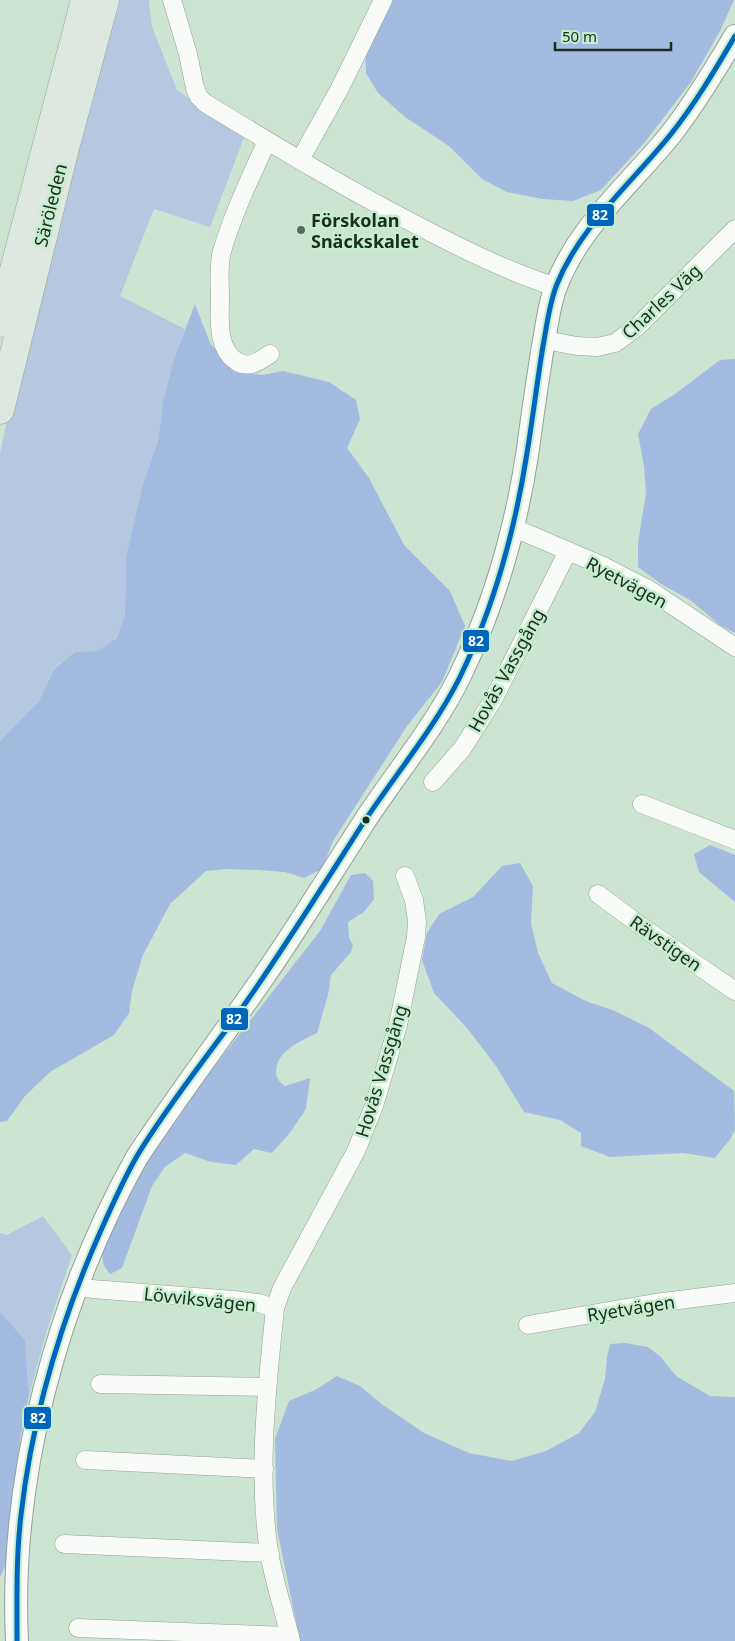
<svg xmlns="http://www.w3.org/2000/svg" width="735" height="1641" font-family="'Noto Sans',sans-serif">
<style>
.green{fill:#b6c8e0}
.forest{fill:#a3bae1}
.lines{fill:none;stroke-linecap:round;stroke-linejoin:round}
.minor-casing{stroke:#92a395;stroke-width:19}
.tertiary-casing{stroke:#92a395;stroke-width:24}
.primary-casing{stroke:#93a698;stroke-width:29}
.minor{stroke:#f8fbf8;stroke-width:18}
.tertiary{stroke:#f8fbf8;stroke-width:22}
.primary{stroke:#dfe7e1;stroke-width:28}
.bus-1-casing{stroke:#c4eecd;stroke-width:9}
.bus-1{stroke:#0065bd;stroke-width:5}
.poi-dot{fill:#5a6c5f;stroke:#c4eecd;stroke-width:2}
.bus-dot{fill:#1c2c20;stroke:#c4eecd;stroke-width:2}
.labels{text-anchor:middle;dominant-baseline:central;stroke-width:5;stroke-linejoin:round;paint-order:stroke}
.street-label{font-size:18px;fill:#1c2c20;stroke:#c4eecd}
.poi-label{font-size:18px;font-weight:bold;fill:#1c2c20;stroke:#c4eecd;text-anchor:start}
.line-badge{stroke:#c4eecd;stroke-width:2}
.badge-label{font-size:14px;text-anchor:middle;font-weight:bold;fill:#fff}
</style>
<rect width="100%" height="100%" fill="#cee4d3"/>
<g class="green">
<polygon points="115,0 149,0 152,27 177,90 245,135 210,227 154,209 120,296 185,329 174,359 163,402 158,441 142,487 126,557 125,614 117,638 98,651 75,652 54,668 39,701 0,741 0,453 54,204"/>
<polygon points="43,1216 72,1255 47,1330 29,1396 25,1340 0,1312 0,1233 7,1235"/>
</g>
<g class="forest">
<polygon points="393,0 734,0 720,31 691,82 645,142 601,190 573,201 543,199 507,192 482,179 449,146 405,117 378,93 366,73 365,45"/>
<polygon points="195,304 210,343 235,372 262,375 283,371 329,382 356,400 360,419 347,448 369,478 404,545 450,591 465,626 442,682 407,726 333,841 322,869 304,878 285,872 258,870 227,869 206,871 170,904 143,955 132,991 129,1013 114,1035 50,1072 25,1096 7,1121 0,1122 0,741 39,701 54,669 75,652 98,651 117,638 125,614 126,557 142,487 158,441 163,402 174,359"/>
<polygon points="735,359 735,633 720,625 690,600 661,584 638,567 638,543 646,493 644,466 638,434 651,409 675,394 720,360"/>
<polygon points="710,845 735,855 735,902 699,872 694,854"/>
<polygon points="520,863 533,886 531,923 538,953 552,983 586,1001 615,1011 649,1028 734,1091 735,1129 731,1138 715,1158 683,1153 610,1157 581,1146 581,1133 560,1120 524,1112 496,1066 467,1028 434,993 422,960 427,933 439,914 473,897 502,866"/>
<path d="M365 873 373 881 374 899 364 912 348 922 349 938 353 945 351 952 331 975 328 995 317 1033C301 1041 277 1050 276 1071 275 1077 280 1083 285 1086L310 1078 306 1109 289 1134 272 1153 254 1149 236 1165 211 1162 185 1153 165 1167 152 1186 122 1268 110 1274 104 1266 102 1254 118 1212 147 1158 178 1113 320 931 351 875Z"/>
<polygon points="0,1312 25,1340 29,1396 21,1434 8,1560 0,1577"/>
<polygon points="625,1343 648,1347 661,1357 676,1376 710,1396 735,1397 735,1641 300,1641 277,1529 275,1439 289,1401 317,1389 337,1376 360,1386 383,1405 424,1433 469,1453 512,1461 546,1451 579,1433 595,1412 605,1379 607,1357 610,1344"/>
</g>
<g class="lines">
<defs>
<g id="minor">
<path d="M172 0 188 54 195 88 199 97 205 103C279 148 353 193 430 232 471 253 512 273 556 287"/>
<path d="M267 141C251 176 233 214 222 251 218 265 220 283 220 297 220 318 216 347 236 361 249 369 258 362 270 354"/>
<polyline points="300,160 340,88 383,0"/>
<polyline points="544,340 577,346 597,347 615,343 638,326 735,229"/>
<polyline points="513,528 526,533 603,566 648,589 735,647"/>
<polyline points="433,782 462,749 493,700 568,551"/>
<polyline points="642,804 735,840"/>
<polyline points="598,894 645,929 735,991"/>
<path d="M76 1286 92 1289 234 1300 258 1303 275 1308C267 1388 257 1472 269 1552 274 1582 284 1611 291 1641"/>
<polyline points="275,1308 282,1288 356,1151 374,1106 398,1025 416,937 417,921 414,900 405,876"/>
<polyline points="528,1325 655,1303 735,1293"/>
<polyline points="100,1384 267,1387"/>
<polyline points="85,1460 264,1469"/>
<polyline points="64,1544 270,1553"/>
<polyline points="78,1628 290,1636"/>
</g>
<path id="tertiary" d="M17 1641C9 1477 57 1300 137 1157 176 1098 219 1041 260 982 297 929 331 873 366 819 397 772 434 728 459 678 495 604 516 530 528 449 532 417 537 385 542 352 546 332 548 309 555 289 578 226 630 185 671 134 695 103 715 70 735 36"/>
<g id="primary">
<polyline points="0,323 85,0"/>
<polyline points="0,410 64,152 105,0"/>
</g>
</defs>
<use href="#minor" class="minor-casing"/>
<use href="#tertiary" class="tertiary-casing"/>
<use href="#primary" class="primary-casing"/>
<use href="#minor" class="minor"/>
<use href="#tertiary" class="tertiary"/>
<use href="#primary" class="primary"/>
<defs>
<path id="bus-1" d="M17 1641C17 1599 16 1557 21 1515 32 1419 59 1326 98 1237 110 1210 122 1182 137 1156 169 1103 211 1052 247 1001 286 945 323 886 360 828 393 777 433 731 460 677 494 607 515 530 527 453 533 417 537 382 543 346 547 325 549 304 557 284 581 225 631 184 671 134 695 104 715 70 735 36"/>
</defs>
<use href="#bus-1" class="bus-1-casing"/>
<use href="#bus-1" class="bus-1"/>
</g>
<circle class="poi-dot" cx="301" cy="230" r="5"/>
<circle class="bus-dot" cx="366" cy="820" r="4.5"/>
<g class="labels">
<g class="street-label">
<text transform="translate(50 205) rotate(-76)">Säröleden</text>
<text transform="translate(661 301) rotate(-43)">Charles Väg</text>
<text transform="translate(627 582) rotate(28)">Ryetvägen</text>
<text transform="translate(506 670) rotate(-61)">Hovås Vassgång</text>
<text transform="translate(666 943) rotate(35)">Rävstigen</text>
<text transform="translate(381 1071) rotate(-73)">Hovås Vassgång</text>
<text transform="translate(200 1299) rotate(6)">Lövviksvägen</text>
<text transform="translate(631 1308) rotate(-9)">Ryetvägen</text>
</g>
<g class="poi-label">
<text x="311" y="220">Förskolan<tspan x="311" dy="21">Snäckskalet</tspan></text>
</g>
</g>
<g class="line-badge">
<rect x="586" y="203" width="29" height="24" rx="5" fill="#0065bd"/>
<rect x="462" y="629" width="28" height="24" rx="5" fill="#0065bd"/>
<rect x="220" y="1007" width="29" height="24" rx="5" fill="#0065bd"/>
<rect x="23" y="1406" width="29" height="24" rx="5" fill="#0065bd"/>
</g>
<g class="badge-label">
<text x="600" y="220">82</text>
<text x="476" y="646">82</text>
<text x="234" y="1024">82</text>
<text x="38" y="1423">82</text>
</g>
<path d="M555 42v8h116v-8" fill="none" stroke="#1c2c20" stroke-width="2.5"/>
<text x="562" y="42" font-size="15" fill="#1c2c20" stroke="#c4eecd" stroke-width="4" paint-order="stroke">50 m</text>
</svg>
